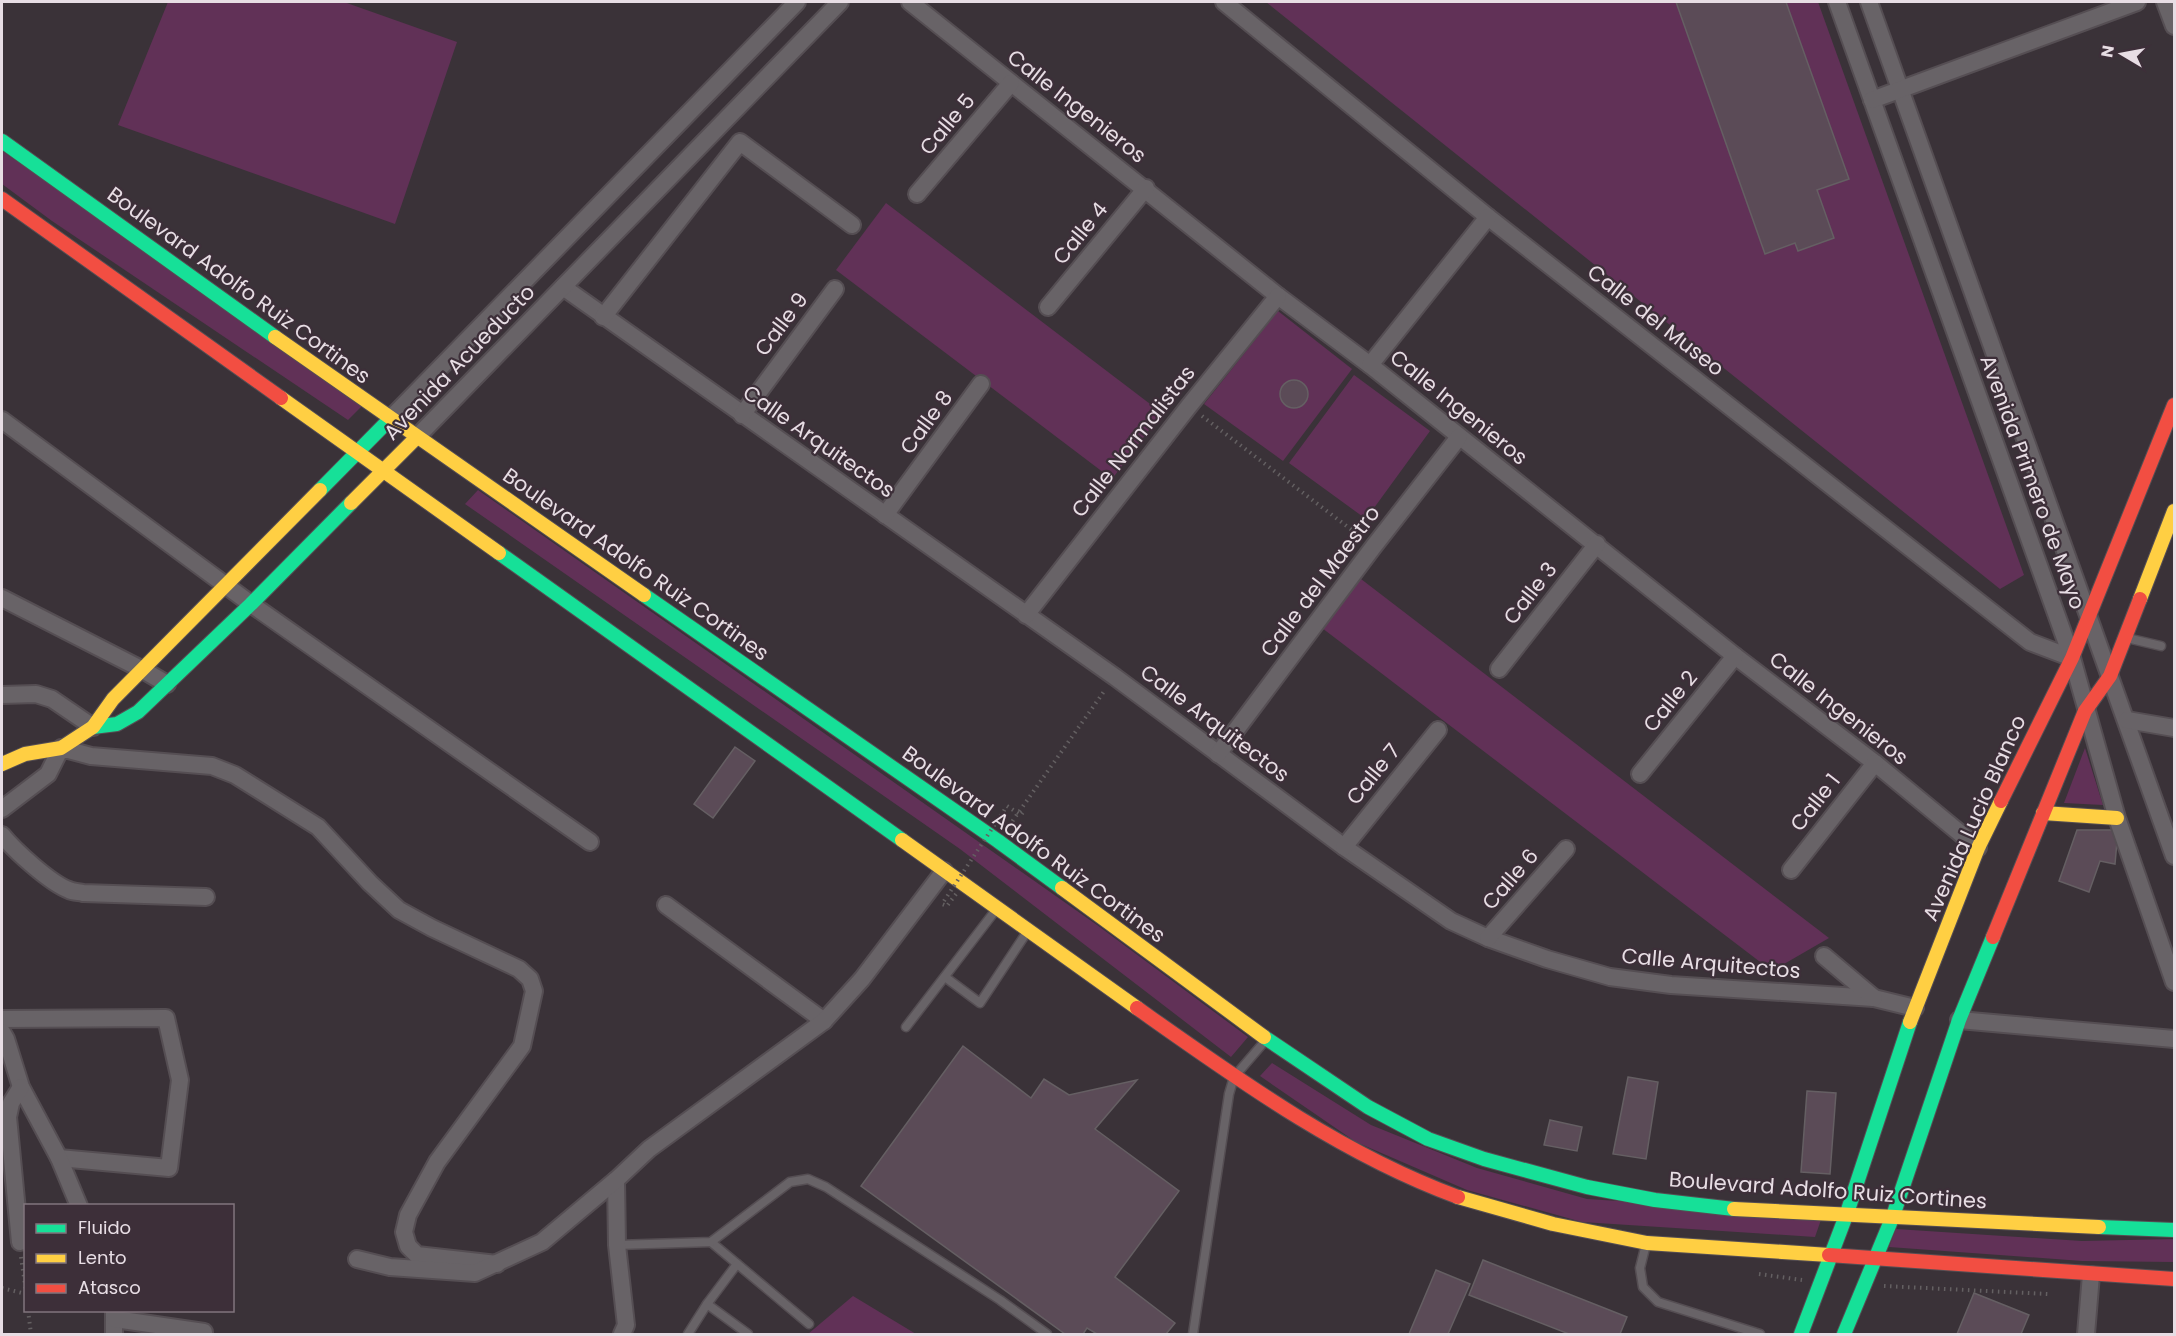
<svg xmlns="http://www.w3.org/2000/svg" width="2176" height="1336" font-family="Poppins,sans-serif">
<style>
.green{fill:#613157}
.building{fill:#5b4b57;stroke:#655f63;stroke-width:1.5}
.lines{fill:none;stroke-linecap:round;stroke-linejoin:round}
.lane-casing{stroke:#554e53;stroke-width:11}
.street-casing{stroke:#554e53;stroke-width:20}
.fast-casing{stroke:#554e53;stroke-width:16}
.slow-casing{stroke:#554e53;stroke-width:16}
.jam-casing{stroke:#554e53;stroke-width:16}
.path{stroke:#646062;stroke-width:4;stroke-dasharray:1.5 4.5;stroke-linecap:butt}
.lane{stroke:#686367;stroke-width:8}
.street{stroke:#686367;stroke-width:16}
.fast{stroke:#16e098;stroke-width:14}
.slow{stroke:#ffcf43;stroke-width:14}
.jam{stroke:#f24e42;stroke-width:14}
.path-bridge{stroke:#646062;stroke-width:4;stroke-dasharray:1.5 4.5;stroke-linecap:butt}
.labels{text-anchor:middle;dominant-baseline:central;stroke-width:4.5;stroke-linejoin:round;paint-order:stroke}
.street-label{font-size:21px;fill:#e7dde4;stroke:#3d2f39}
</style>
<rect width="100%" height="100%" fill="#3a3238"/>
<g class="green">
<polygon points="168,2 344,2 457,42 395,224 118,125"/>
<polygon points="1266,2 1818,2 2024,575 2000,589"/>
<polygon points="2,151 366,402 348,420 52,221 2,184"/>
<polygon points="886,203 1162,413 1112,479 836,270"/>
<polygon points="1278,311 1352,369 1283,461 1204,404"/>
<polygon points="1354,375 1430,431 1366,519 1289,463"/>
<polygon points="478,490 1097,925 1248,1037 1231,1057 960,849 465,504"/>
<polygon points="1361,579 1829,938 1772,971 1322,628"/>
<polygon points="2085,748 2103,805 2064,803"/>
<polygon points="1272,1063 1371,1125 1477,1168 1587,1199 1823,1214 1815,1237 1582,1222 1467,1190 1356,1142 1260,1076"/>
<polygon points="1896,1229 2082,1241 2174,1239 2174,1262 2082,1261 1889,1247"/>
<polygon points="853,1296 916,1334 808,1334"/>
</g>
<g class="building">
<polygon points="1676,2 1786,2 1849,179 1817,190 1834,238 1798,251 1795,243 1765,254"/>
<circle cx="1294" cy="394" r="14"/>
<polygon points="735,747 755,761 713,818 694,804"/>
<polygon points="2077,830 2118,830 2115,864 2100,861 2089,892 2059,881"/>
<polygon points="963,1046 1031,1098 1044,1079 1069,1095 1137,1080 1095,1129 1179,1191 1115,1277 1175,1323 1166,1334 1097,1334 1087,1328 1083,1334 1065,1334 861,1186"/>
<polygon points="1628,1077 1658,1082 1646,1159 1613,1154"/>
<polygon points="1807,1091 1836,1093 1830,1174 1801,1172"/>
<polygon points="1550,1120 1582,1127 1577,1151 1544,1145"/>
<polygon points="1483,1260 1627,1317 1620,1334 1569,1334 1469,1295"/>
<polygon points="1436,1270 1470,1284 1448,1334 1409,1334"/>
<polygon points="1974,1293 2029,1315 2021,1334 1957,1334"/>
</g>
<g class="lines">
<defs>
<g id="lane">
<polyline points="2127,638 2161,646"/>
<polyline points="945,977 980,1003 1027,932"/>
<polyline points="906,1027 995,911"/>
<polyline points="711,1242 809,1324"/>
<polyline points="1646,1244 1640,1268 1643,1287 1658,1302 1760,1334"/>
<polyline points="617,1245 711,1242 790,1182 808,1179 826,1187 1000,1300 1047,1334"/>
<polyline points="707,1304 748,1334"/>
<polyline points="688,1334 707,1304 737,1264"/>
<polyline points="1193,1334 1229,1094 1234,1077 1265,1041"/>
</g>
<g id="street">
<polyline points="910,2 1278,296 1370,365 1735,656 1875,763 1978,848"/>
<polyline points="1224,2 1488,217 2030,642 2072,658"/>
<polyline points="1837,2 2072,658 2117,818 2174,982"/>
<polyline points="1869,2 2174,856"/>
<polyline points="2165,2 2174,26"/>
<polyline points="1872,100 2137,2"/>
<polyline points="917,194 1011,83"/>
<polyline points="563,287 1115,677 1344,847 1451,921 1488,938 1547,959 1610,977 1671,985 1874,998 1915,1008"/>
<polyline points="1048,307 1146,188"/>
<polyline points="603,317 740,142 852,225"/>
<polyline points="1370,365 1488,217"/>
<polyline points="742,415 835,289"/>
<polyline points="390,419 797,2"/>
<polyline points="2,420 251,604 590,842"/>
<polyline points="417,437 840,2"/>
<polyline points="885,515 981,384"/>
<polyline points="2,598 143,670 167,684"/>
<polyline points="1026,615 1189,406 1278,296"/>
<polyline points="1499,669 1597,544"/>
<polyline points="2,695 36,694 52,699 93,727"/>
<polyline points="2127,720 2174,728"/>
<polyline points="1218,754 1374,546 1459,437"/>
<polyline points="1640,774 1735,656"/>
<polyline points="2,809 48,774 61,748 91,756 212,766 235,775 318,827 370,883 399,910 432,928 519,969 530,979 534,991 522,1046 437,1162 408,1215 404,1232 408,1246 417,1255 497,1264"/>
<path d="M2 835C14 850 50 883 69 890 73 892 79 892 83 893L206 897"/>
<polyline points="1344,847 1438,730"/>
<polyline points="1791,870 1875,763"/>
<polyline points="666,905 824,1021"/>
<polyline points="1488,938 1566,849"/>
<polyline points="1824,956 1874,998"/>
<polyline points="2,1019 166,1018 180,1080 169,1168 59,1158"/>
<polyline points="1959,1020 2174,1039"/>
<polyline points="2,1032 6,1039 21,1087 59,1158 79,1206"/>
<polyline points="616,1180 617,1245 626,1325 622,1334"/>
<polyline points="20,1242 8,1117 11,1103 21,1087"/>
<polyline points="357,1259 390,1267 475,1273 542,1242 616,1180 649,1149 824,1021 862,979 944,871"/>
<polyline points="114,1310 114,1334"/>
<polyline points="115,1319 204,1332"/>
<polyline points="2086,1334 2091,1275"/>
</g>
<g id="fast">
<polyline points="2,141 275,337"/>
<polyline points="320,490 390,419"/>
<polyline points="499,553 902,840"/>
<polyline points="644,595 998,841 1062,888"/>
<polyline points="93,727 117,724 138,712 251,604 351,503"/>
<polyline points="1264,1037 1368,1107 1428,1139 1484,1159 1587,1187 1655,1200 1734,1209"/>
<polyline points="2099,1227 2174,1230"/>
<polyline points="1801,1334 1847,1213 1910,1022"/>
<polyline points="1844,1334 1893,1216 1959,1020 1993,937"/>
</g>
<g id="slow">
<polyline points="275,337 644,595"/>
<polyline points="281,398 499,553"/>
<polyline points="351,503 417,437"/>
<polyline points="2140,599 2174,511"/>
<polyline points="2,764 25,754 61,748 93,727 113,699 320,490"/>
<polyline points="2043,813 2117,818"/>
<polyline points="902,840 1137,1008"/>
<polyline points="1062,888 1264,1037"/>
<polyline points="1910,1022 1978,848 2001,801"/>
<polyline points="1458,1197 1553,1224 1647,1243 1829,1255"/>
<polyline points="1734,1209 2099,1227"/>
</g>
<g id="jam">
<polyline points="2,199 281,398"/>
<polyline points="2001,801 2072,658 2174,405"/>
<polyline points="1993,937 2085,711 2110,676 2140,599"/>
<path d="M1137 1008C1239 1080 1341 1154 1458 1197"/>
<polyline points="1829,1255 2174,1279"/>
</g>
</defs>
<use href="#lane" class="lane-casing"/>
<use href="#street" class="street-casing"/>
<use href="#fast" class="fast-casing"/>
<use href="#slow" class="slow-casing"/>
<use href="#jam" class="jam-casing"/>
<g class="path">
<polyline points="1202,416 1361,537"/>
<polyline points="1009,826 1105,690"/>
<polyline points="21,1257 26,1291"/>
<polyline points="1759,1274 1802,1280"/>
<polyline points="1884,1286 2048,1294"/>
<polyline points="2,1288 26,1294"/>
<polyline points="28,1310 31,1334"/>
</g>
<use href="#lane" class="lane"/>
<use href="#street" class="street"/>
<use href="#fast" class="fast"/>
<use href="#slow" class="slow"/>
<use href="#jam" class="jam"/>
<polyline class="path-bridge" points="956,894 947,906 942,904 1007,806 1021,815 1024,811"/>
</g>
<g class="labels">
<g class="street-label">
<text transform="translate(1077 106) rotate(38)">Calle Ingenieros</text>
<text transform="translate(947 124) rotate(-50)">Calle 5</text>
<text transform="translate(1080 233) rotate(-51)">Calle 4</text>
<text transform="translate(239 285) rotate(36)">Boulevard Adolfo Ruiz Cortines</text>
<text transform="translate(1656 320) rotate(38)">Calle del Museo</text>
<text transform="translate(781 324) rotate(-53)">Calle 9</text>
<text transform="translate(459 362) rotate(-46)">Avenida Acueducto</text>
<text transform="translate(1459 407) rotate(39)">Calle Ingenieros</text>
<text transform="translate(926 422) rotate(-54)">Calle 8</text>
<text transform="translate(819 441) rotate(35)">Calle Arquitectos</text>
<text transform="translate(1133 441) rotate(-52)">Calle Normalistas</text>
<text transform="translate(2033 482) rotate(70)">Avenida Primero de Mayo</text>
<text transform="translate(636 564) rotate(35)">Boulevard Adolfo Ruiz Cortines</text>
<text transform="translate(1320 581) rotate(-53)">Calle del Maestro</text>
<text transform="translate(1530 593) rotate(-52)">Calle 3</text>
<text transform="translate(1670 701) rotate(-51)">Calle 2</text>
<text transform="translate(1839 708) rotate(38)">Calle Ingenieros</text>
<text transform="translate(1215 723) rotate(37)">Calle Arquitectos</text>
<text transform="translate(1373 774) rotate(-51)">Calle 7</text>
<text transform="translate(1815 802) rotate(-52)">Calle 1</text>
<text transform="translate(1974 818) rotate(-66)">Avenida Lucio Blanco</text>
<text transform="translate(1034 844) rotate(36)">Boulevard Adolfo Ruiz Cortines</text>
<text transform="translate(1510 879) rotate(-49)">Calle 6</text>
<text transform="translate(1711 963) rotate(5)">Calle Arquitectos</text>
<text transform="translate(1828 1190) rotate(4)">Boulevard Adolfo Ruiz Cortines</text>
</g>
</g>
<rect width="2176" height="1336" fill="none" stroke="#e7dde4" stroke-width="6"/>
<rect x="24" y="1204" width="210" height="108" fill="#3d2f39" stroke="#81757d" stroke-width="1.5"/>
<rect x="36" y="1224" width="30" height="9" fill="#16e098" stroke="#81757d" stroke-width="1.5"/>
<text x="78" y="1234" font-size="18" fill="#e7dde4">Fluido</text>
<rect x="36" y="1254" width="30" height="9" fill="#ffcf43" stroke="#81757d" stroke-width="1.5"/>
<text x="78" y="1264" font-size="18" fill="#e7dde4">Lento</text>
<rect x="36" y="1284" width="30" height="9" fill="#f24e42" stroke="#81757d" stroke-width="1.5"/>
<text x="78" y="1294" font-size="18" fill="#e7dde4">Atasco</text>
<g transform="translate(2122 54) rotate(280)" stroke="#3d2f39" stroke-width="4.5" paint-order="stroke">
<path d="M0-4.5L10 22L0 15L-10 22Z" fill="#e7dde4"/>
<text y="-9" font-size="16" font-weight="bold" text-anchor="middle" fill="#e7dde4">N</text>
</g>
</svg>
